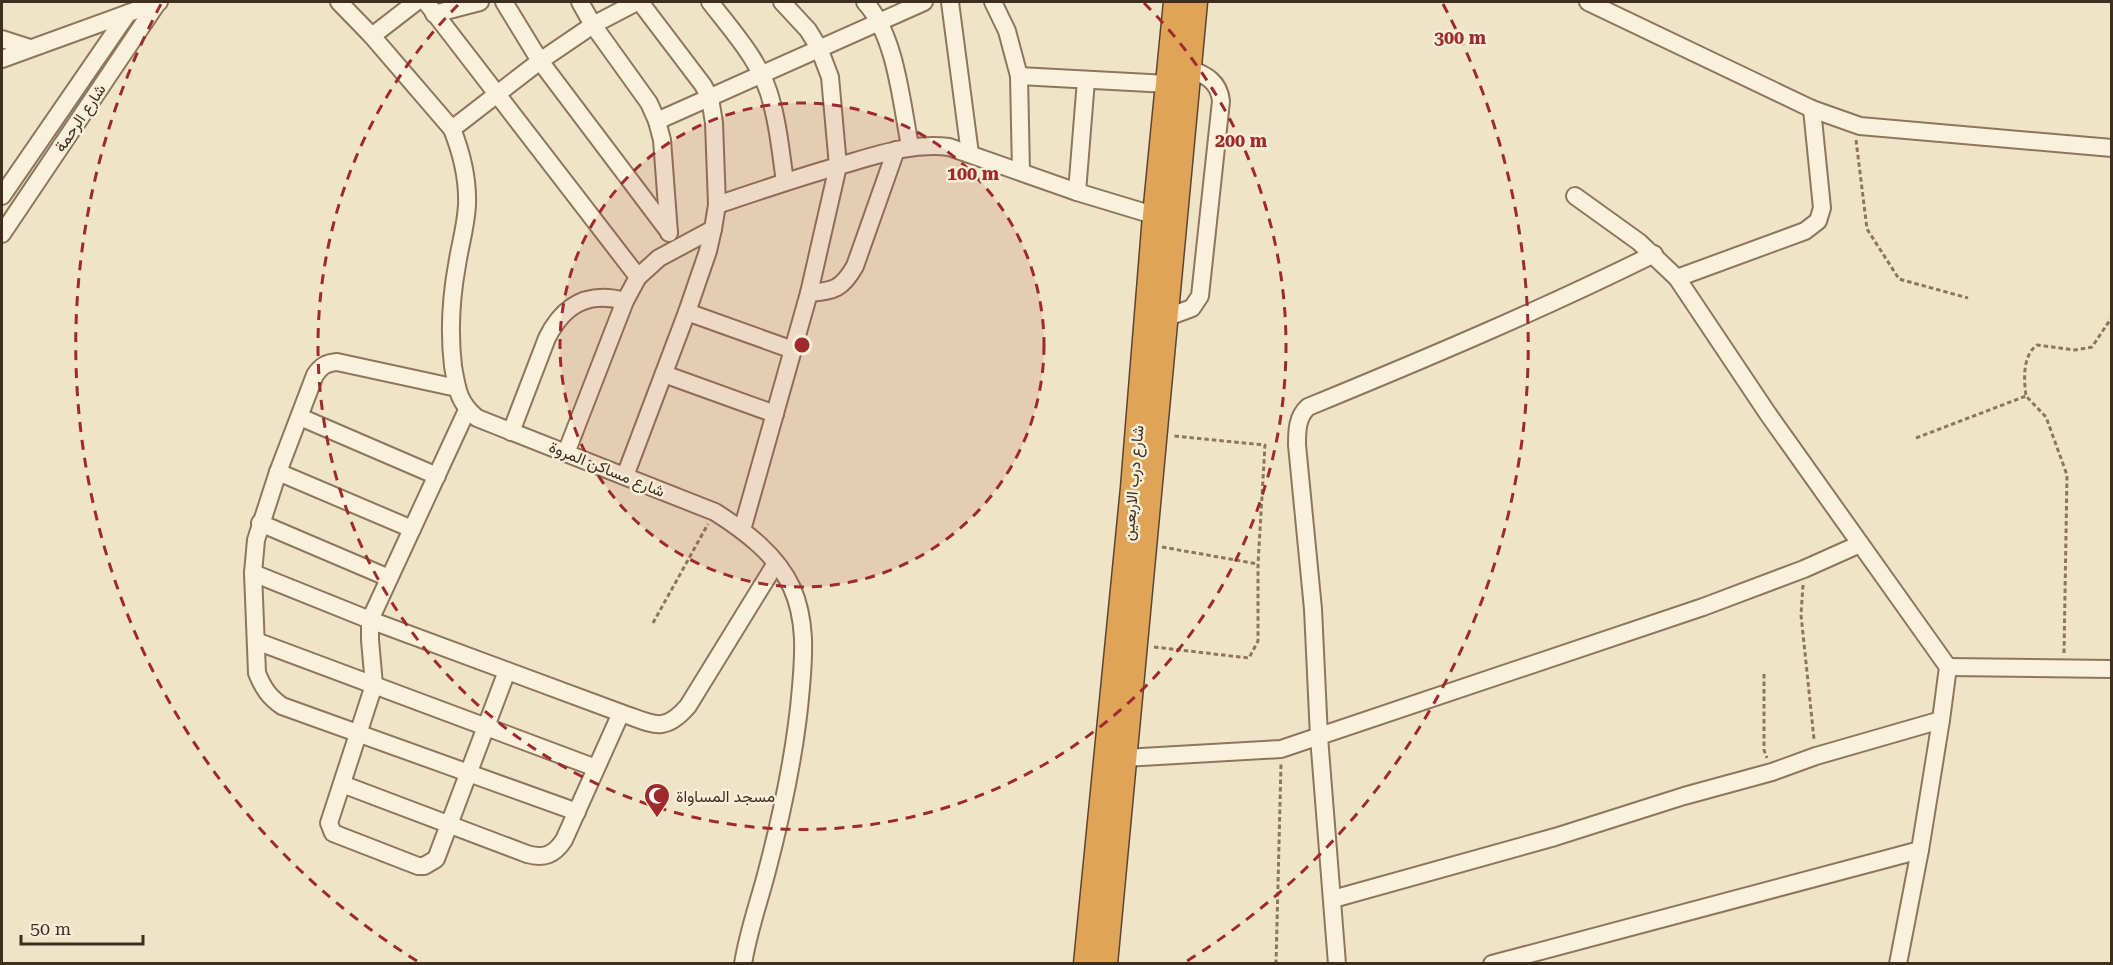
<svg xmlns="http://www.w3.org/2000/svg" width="2113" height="965" font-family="'Roboto Serif',Vazirmatn,serif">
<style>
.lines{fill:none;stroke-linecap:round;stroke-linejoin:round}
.minor-casing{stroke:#8d765c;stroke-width:20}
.highway-casing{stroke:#5b4430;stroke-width:27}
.path{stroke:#8d765c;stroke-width:3;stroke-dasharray:4.5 3;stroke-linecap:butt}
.minor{stroke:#faf1dc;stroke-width:16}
.highway{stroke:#e0a458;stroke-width:24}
.ring{fill:none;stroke:#9e2a2b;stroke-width:3;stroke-dasharray:10 8}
.labels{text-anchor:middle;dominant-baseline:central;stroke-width:5;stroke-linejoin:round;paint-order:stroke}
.street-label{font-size:16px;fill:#3d2e20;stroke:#f7eed8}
.poi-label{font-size:16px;fill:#3d2e20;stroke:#f7eed8;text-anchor:start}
.centre{fill:#9e2a2b;stroke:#f7eed8;stroke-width:3}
.ring-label{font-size:18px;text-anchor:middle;font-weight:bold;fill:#9e2a2b;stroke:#f7eed8;stroke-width:5;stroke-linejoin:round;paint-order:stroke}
</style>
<rect width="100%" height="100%" fill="#f0e4c8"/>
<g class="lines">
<defs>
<g id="minor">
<path d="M339 2 372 36 452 129C462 154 468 179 467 205 466 226 460 245 457 265 451 298 449 332 453 366 457 389 458 402 477 418L715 512C745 531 777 555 792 588 806 620 804 653 801 687 796 750 783 810 767 871 759 902 748 932 743 964"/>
<polyline points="426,2 638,277"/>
<polyline points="504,2 540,61 669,232"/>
<polyline points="580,2 593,25 649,103 657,121 662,140 669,233"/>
<path d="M710 2C734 33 763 64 772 104 779 129 781 156 785 181"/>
<path d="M865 2C896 36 901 101 910 146"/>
<polyline points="950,2 970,154"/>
<polyline points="993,2 1007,31 1019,76 1021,172"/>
<polyline points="1588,2 1812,109 1860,126 2112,148"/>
<polyline points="434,14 480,2"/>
<polyline points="372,36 416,2"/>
<polyline points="2,39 30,48"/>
<polyline points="2,59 159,2"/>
<polyline points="1019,76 1168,84"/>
<polyline points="657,121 924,2"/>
<polyline points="452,129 540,61 593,25 637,2"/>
<polyline points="1077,192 1086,80"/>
<polyline points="2,196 128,13"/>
<path d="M717 205C761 190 805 175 849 163 883 153 914 143 949 147L1077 192 1163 218"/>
<polyline points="2,234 158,2"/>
<polyline points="1677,278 1805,231 1818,221 1822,208 1812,109"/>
<path d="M809 293C834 291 842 289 855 266L896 150"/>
<polyline points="687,312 793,350"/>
<path d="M1165 318 1192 308 1200 296 1221 101C1219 81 1205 75 1189 68"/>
<polyline points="664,374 775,414"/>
<path d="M457 388 337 362C326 363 321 366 315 375L278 472 256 540 253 573 257 673C263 688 269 697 282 706L577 812"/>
<polyline points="467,410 370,620 370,640 374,685 329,823 333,833 418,866 424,866 436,859 507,671"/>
<polyline points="300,417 437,476"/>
<path d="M511 432 547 338C564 304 588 291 625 301"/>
<polyline points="566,453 625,301 638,277 659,258 713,229"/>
<polyline points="278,472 412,529"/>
<polyline points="625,476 687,312 708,251 713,229 717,205 714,123 710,98 703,85 640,2"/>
<polyline points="260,523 389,578"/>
<polyline points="742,530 809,293 838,166 830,77 819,48 808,30 782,2"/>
<path d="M253 573 370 620 621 713C652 723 663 735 688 706L776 563"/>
<polyline points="256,641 596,768"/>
<polyline points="1948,667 2112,669"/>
<polyline points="1124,758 1281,749 1703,607 1804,569 1860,544"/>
<path d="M342 784 527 854C544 859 554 855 564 840L621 713"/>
<polyline points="1333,899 1555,837 1684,796 1772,772 1816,756 1941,720"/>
<path d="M1337 964 1319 737 1313 609 1297 445C1297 431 1297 417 1308 407 1425 359 1541 310 1654 254"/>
<polyline points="1492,964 1920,850 1941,720 1948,667 1768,414 1677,278 1639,242 1575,196"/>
<polyline points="1898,964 1920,850"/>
</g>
<g id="highway">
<polyline points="1086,964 1133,488 1155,216 1176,2"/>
<polyline points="1105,964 1195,2"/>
</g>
</defs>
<use href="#minor" class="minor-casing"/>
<use href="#highway" class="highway-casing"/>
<g class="path">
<polyline points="1856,140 1867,229 1899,279 1968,298"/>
<polyline points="1916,438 2026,396"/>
<polyline points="1162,547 1258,564"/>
<polyline points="1803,585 1801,615 1814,739"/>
<polyline points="653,623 708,524"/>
<polyline points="1154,647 1249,658 1258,641 1258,564 1265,445 1174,436"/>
<path d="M2064 653 2067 475 2046 417 2026 396C2024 380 2022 356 2037 345L2075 350 2092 347 2112 317"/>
<polyline points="1764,674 1764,750 1767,758"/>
<polyline points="1276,964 1281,764"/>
</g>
<use href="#minor" class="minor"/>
<use href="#highway" class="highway"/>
</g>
<circle cx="802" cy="345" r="242" fill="#9e2a2b" fill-opacity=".12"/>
<g class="ring">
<circle cx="802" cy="345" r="242"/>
<path d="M1144 3A484 484 0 1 1 460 3"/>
<path d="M417 961A726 726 0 0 1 161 4M1443 4A726 726 0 0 1 1187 961"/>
</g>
<defs>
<symbol id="mosque-pin" viewBox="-11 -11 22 30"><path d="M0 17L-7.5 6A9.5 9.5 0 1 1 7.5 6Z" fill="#9e2a2b" stroke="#f7eed8"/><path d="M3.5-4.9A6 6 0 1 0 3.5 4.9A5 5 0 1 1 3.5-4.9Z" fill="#fff"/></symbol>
</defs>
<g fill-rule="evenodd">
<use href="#mosque-pin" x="642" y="781" width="30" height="40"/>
</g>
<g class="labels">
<g class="street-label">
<text transform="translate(80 118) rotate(-56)">شارع الرحمة</text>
<text transform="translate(607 469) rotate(22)">شارع مساكن المروة</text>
<text transform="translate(1133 483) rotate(-85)">شارع درب الاربعين</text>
</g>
<g class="poi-label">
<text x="676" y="796">مسجد المساواة</text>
</g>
</g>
<circle cx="802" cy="345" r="9" class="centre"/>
<g class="ring-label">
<text x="1460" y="44">300 m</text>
<text x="1241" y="147">200 m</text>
<text x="973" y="180">100 m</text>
</g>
<rect width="2113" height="965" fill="none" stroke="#3d2e20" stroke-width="6"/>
<path d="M21 935v9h122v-9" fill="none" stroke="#3d2e20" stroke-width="3"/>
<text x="30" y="935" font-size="18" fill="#3d2e20" stroke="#f7eed8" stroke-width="4.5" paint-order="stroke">50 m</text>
</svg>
